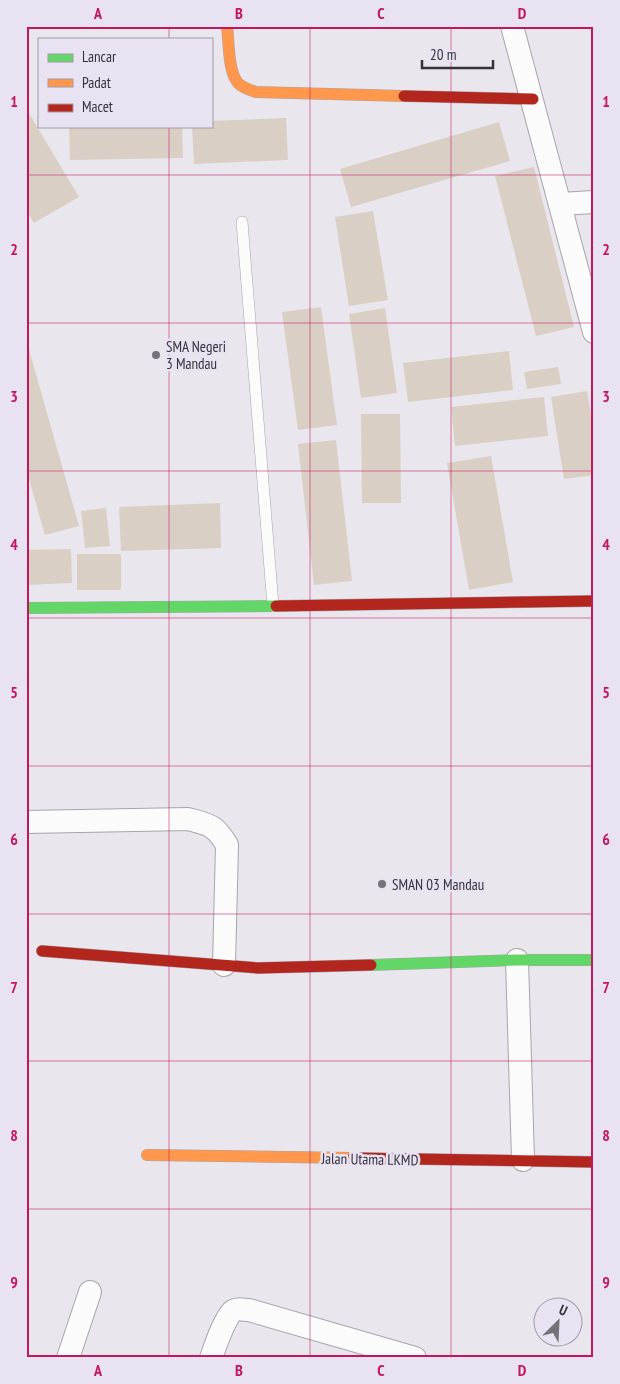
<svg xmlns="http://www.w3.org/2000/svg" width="620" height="1384" font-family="'PT Sans Narrow',sans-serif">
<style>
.building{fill:#dacfc5}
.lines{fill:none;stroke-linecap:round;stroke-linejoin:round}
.lane-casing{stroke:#a7a5ab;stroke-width:12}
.street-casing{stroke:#a7a5ab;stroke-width:24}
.fast-casing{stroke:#a7a5ab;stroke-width:12}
.slow-casing{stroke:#a7a5ab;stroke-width:12}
.jam-casing{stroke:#a7a5ab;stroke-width:12}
.lane{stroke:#fcfbfc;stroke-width:11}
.street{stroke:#fcfbfc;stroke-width:22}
.fast{stroke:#63d668;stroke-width:11}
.slow{stroke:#ff974d;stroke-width:11}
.jam{stroke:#b3261e;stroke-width:11}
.grid{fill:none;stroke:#c2185b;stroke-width:1;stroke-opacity:0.55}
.poi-dot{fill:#747278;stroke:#e8e2f2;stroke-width:2}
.labels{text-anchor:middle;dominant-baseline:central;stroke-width:5;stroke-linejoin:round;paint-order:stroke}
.poi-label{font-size:15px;fill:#353339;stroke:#e8e2f2;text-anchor:start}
.street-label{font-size:15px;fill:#353339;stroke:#e8e2f2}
.neatline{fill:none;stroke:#c2185b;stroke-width:2}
.grid-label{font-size:16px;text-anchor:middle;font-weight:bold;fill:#c2185b}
</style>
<rect width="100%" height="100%" fill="#e9e6ee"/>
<g class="building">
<polygon points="30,115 79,197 34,223 26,210 26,117"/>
<polygon points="286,118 288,160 194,164 192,126 211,126 211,121"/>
<polygon points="499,122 510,161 351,207 340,169"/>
<polygon points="69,126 182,126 183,158 70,160"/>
<polygon points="534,167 574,327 536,336 495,176"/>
<polygon points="373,211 388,300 349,306 335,217"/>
<polygon points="321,307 337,425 298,430 282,312"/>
<polygon points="385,308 397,393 361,398 349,314"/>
<polygon points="26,339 79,526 45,535 26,469"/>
<polygon points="509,351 513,390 408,402 403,363"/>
<polygon points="558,367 561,384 527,389 524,372"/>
<polygon points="587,391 594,432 594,475 564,479 551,397"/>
<polygon points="544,397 548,436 455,446 451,407"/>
<polygon points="361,414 400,414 401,503 362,503"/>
<polygon points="336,440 352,581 314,585 298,444"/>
<polygon points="491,456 513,582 469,590 447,463"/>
<polygon points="220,503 221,548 121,551 119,507"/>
<polygon points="106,508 110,546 85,548 81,511"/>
<polygon points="71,549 72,583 26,585 26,550"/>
<rect x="77" y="554" width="44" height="36"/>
</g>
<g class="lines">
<defs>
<polyline id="lane" points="242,222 273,606"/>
<g id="street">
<polyline points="512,26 594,332"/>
<polyline points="560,204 594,202"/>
<path d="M26 822 188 819C210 825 215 825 227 845L224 965"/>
<polyline points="517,960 523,1160"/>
<polyline points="68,1358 90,1292"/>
<path d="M211 1358C214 1349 226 1315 233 1311 237 1308 244 1310 249 1310L415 1358"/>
</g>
<g id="fast">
<polyline points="26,608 276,606"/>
<polyline points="371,965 517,960 594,960"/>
</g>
<g id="slow">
<path d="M227 26C229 41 228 72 238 83 243 88 250 90 256 92L404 96"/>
<polyline points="147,1155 353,1158"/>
</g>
<g id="jam">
<polyline points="404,96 533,99"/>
<polyline points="276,606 594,601"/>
<polyline points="42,951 258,968 371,965"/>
<polyline points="353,1158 594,1162"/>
</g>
</defs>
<use href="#lane" class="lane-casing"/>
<use href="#street" class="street-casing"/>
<use href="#fast" class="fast-casing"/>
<use href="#slow" class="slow-casing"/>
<use href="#jam" class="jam-casing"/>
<use href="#lane" class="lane"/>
<use href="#street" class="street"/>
<use href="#fast" class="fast"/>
<use href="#slow" class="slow"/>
<use href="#jam" class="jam"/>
</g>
<path class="grid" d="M169 26V39M310 26V1358M451 26V1358M169 126V1358M26 175H594M26 323H594M26 471H594M26 618H594M26 766H594M26 914H594M26 1061H594M26 1209H594"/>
<g class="poi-dot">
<circle cx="156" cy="355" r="5"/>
<circle cx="382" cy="884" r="5"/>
</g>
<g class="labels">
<g class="poi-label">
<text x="166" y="346">SMA Negeri<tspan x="166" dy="17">3 Mandau</tspan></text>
<text x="392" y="884">SMAN 03 Mandau</text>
</g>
<g class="street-label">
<text transform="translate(370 1159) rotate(1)">Jalan Utama LKMD</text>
</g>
</g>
<rect width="620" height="1384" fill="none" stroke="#e8e2f2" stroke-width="55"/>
<rect x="38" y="38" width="175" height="90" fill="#e8e2f2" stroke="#a09ca8"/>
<rect x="48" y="54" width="25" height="8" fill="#63d668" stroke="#a09ca8"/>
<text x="82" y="62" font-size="15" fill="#353339">Lancar</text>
<rect x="48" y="79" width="25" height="8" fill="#ff974d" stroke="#a09ca8"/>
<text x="82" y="88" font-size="15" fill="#353339">Padat</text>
<rect x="48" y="104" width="25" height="8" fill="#b3261e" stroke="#a09ca8"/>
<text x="82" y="112" font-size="15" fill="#353339">Macet</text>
<g transform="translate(558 1322) rotate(24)"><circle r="24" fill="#e8e2f2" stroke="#a09ca8"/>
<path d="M0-4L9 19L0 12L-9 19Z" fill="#747278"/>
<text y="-8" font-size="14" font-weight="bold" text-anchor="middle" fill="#353339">U</text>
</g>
<path d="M422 60v8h71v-8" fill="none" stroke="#353339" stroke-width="2.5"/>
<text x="430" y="60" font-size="15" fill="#353339" stroke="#e8e2f2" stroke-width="4" paint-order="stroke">20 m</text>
<rect x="28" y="28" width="564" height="1328" class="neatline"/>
<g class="grid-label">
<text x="98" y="19">A</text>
<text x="239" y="19">B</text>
<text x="381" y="19">C</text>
<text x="522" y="19">D</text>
<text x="14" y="107">1</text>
<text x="606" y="107">1</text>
<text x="14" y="255">2</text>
<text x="606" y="255">2</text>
<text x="14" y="402">3</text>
<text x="606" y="402">3</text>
<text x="14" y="550">4</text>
<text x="606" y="550">4</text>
<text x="14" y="698">5</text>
<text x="606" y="698">5</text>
<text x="14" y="845">6</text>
<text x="606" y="845">6</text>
<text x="14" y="993">7</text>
<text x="606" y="993">7</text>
<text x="14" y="1141">8</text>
<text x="606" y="1141">8</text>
<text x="14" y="1288">9</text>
<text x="606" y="1288">9</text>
<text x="98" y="1376">A</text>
<text x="239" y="1376">B</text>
<text x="381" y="1376">C</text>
<text x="522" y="1376">D</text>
</g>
</svg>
